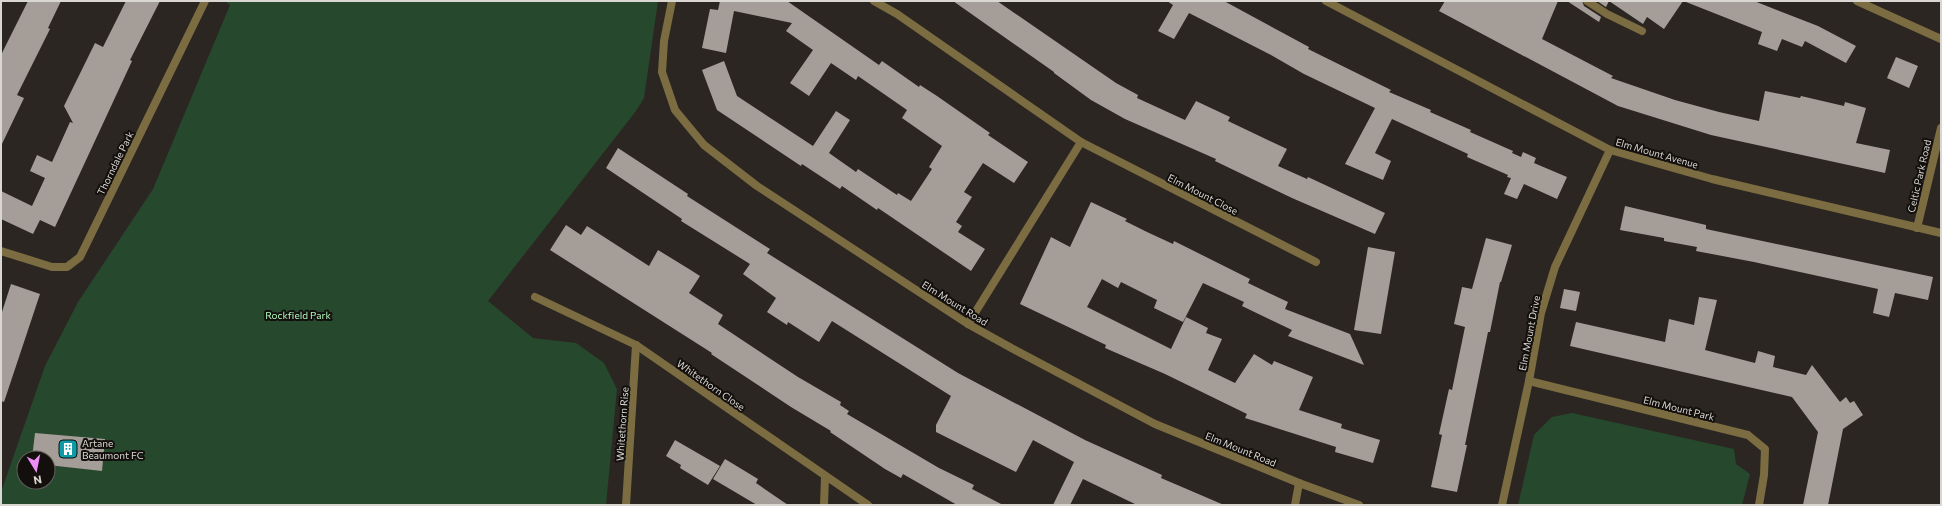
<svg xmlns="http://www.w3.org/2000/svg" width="1942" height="506" font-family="Commissioner,sans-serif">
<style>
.green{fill:#26482d;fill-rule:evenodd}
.building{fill:#a59e98}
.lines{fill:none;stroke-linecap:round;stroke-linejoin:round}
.service{stroke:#7c6c41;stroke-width:8}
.minor{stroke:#7c6c41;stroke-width:8}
.labels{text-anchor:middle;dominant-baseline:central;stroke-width:4;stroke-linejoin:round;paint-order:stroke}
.street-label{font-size:10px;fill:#dad7d3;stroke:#120f0d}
.park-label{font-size:10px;fill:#aff9bd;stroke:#120f0d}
.poi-label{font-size:10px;fill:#dad7d3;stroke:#120f0d;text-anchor:start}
</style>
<rect width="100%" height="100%" fill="#2b2621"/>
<g class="green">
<path d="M225 1H658L644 98 636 111 488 301 533 338 576 343 604 363 617 389 606 505H1V492L45 366 78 302 153 189 230 5ZM24 458H48V482H24Z"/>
<polygon points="1572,413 1734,449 1736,464 1750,474 1742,505 1518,505 1534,435 1552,417"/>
</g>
<g class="building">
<polygon points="28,1 61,1 48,28 50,29 17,95 24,98 1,146 1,55"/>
<polygon points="126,1 160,1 130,60 132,61 55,227 40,220 33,234 1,219 1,191 32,206 45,178 30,171 37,155 52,162 70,122 73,123 64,106 95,43 103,47"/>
<polygon points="720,1 787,1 879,65 882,61 919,87 920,85 937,96 990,133 988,135 1028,162 1014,183 983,163 964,192 972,197 956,222 962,226 958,232 985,249 971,271 878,208 877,210 842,186 840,189 802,164 801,166 717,110 702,70 724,61 737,96 813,146 836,111 850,120 829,153 856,172 858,169 897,195 898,193 911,201 932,169 929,167 942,146 902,118 907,110 858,76 856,80 831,63 809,96 790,83 813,50 786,31 792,23 734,11 726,53 702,48 710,9 718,10"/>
<polygon points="953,1 997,1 1116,83 1138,95 1137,98 1185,120 1196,101 1230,117 1228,121 1287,149 1278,166 1307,179 1308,177 1385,213 1375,234 1292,198 1215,161 1216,159 1125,119 1091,100 1054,73 1054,72"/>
<polygon points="1167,1 1224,1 1309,47 1308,49 1391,90 1389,92 1431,110 1430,112 1471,130 1470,132 1513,151 1512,153 1521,157 1523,152 1536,158 1534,163 1567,177 1557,199 1524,184 1517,199 1504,194 1511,178 1507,177 1508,175 1467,157 1468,154 1392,119 1375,153 1391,161 1383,180 1345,164 1375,108 1304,74 1271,55 1189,13 1174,39 1158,31 1173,5"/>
<polygon points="1445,1 1558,1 1542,39 1613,76 1611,78 1675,100 1719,112 1759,121 1765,91 1800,98 1801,96 1844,106 1845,102 1866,108 1856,143 1890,150 1885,173 1711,135 1618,106 1439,11"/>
<polygon points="1567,1 1582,1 1584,6 1601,17 1599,22"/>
<polygon points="1597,1 1683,1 1664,29 1647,17 1643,24 1609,1 1606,7"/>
<polygon points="1687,1 1754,1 1818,26 1856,46 1846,63 1805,41 1802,47 1782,39 1777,51 1758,44 1762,32 1686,2"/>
<polygon points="1896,57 1918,66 1909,88 1887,78"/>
<polygon points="618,148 688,194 687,196 770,249 767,253 958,373 1085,440 1162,475 1161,478 1224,505 1137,505 1083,479 1070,505 1053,505 1074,462 1033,440 1016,472 936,432 936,425 951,396 832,321 819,342 788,322 787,325 767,312 776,298 743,274 750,264 681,221 682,219 606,168"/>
<polygon points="1091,202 1127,219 1125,221 1147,232 1173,244 1174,241 1250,279 1248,283 1288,302 1285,309 1350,334 1364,365 1288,336 1292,330 1242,306 1244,302 1203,283 1183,322 1154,308 1157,300 1121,282 1118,288 1102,279 1087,307 1171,349 1186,317 1208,328 1206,333 1222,339 1208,370 1235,383 1254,354 1272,365 1274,361 1313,377 1299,410 1342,424 1341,428 1380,440 1373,463 1335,452 1336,447 1245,418 1247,414 1165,374 1105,348 1106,345 1020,304 1051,237 1070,247"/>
<polygon points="1625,206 1706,225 1706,229 1933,277 1928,300 1895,293 1889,317 1873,313 1878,289 1754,262 1696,251 1697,247 1664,241 1664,238 1620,230"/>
<polygon points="566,225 581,235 587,226 649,266 658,250 689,269 700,276 689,293 723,315 718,324 798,377 841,402 840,405 849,411 847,414 939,468 974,485 972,489 1003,505 957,505 903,474 901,478 885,469 830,432 831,431 791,407 711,354 712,353 550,250"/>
<polygon points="1486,238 1512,245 1501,282 1500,282 1490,332 1488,332 1465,445 1467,445 1457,492 1431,487 1442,435 1439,434 1449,389 1452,390 1465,327 1454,324 1462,287 1472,289"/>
<polygon points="1368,247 1395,252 1381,334 1354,330"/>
<polygon points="11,284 40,294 4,402 1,401 1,315"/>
<polygon points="1564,289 1580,292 1576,311 1560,308"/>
<polygon points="1699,297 1717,300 1705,350 1755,363 1758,351 1775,356 1773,367 1806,375 1812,365 1840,402 1846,397 1850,403 1854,401 1863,415 1843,429 1828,505 1803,505 1818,432 1792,397 1570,346 1576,322 1665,342 1669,319 1694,325"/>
<polygon points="35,433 105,439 102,471 48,465 48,458 32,458"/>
<polygon points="675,440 720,466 708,485 680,468 681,465 666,456"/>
<polygon points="725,459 758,479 756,483 788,505 757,505 713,479"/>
</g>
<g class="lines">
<polyline class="service" points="1587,1 1607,14 1642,31"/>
<g class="minor">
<polyline points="672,1 664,41 662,72 675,110 704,145 757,186 968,324 1015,350 1155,424 1299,483 1359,505"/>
<polyline points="874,1 897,14 1081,142 1316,262"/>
<polyline points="1326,1 1610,150 1712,179 1941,233"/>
<polyline points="1857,1 1941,39"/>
<polyline points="1917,228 1941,128"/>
<polyline points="1,251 52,267 67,267 80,257 205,1"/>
<polyline points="535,297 636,345 868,505"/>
<polyline points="968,324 1081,142"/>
<polyline points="1529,381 1748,435 1765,449 1764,475 1759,505"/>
<polyline points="626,505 636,345"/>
<polyline points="824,505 825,477"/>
<polyline points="1295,505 1299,483"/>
<polyline points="1502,505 1529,381 1541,313 1555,267 1610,150"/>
</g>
</g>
<defs>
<symbol id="building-square" viewBox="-11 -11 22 22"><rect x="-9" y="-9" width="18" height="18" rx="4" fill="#0f9aa8" stroke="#120f0d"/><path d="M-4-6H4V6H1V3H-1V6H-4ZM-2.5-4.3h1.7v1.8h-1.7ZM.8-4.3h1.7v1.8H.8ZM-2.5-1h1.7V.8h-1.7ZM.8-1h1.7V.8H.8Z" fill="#fff"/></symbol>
</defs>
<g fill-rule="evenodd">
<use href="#building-square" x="57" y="438" width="22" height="22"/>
</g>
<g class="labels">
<g class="street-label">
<text transform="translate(1657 153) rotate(16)">Elm Mount Avenue</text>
<text transform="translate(115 163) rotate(-64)">Thorndale Park</text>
<text transform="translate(1919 176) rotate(-77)">Celtic Park Road</text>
<text transform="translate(1203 194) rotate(27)">Elm Mount Close</text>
<text transform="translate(955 303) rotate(32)">Elm Mount Road</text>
<text transform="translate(1529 333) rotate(-79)">Elm Mount Drive</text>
<text transform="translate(711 385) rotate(35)">Whitethorn Close</text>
<text transform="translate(1679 408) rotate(14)">Elm Mount Park</text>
<text transform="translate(622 424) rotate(-86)">Whitethorn Rise</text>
<text transform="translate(1241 449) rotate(22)">Elm Mount Road</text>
</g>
<g class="park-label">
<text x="298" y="315">Rockfield Park</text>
</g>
<g class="poi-label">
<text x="82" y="443">Artane<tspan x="82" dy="12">Beaumont FC</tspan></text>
</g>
</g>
<rect width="1942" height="506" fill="none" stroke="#dad7d3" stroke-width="4"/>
<g transform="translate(36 470) rotate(170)"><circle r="19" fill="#120f0d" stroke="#625f5c"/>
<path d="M0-3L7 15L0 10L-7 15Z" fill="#ee8cf8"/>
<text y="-6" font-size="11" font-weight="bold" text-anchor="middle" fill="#dad7d3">N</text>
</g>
</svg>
